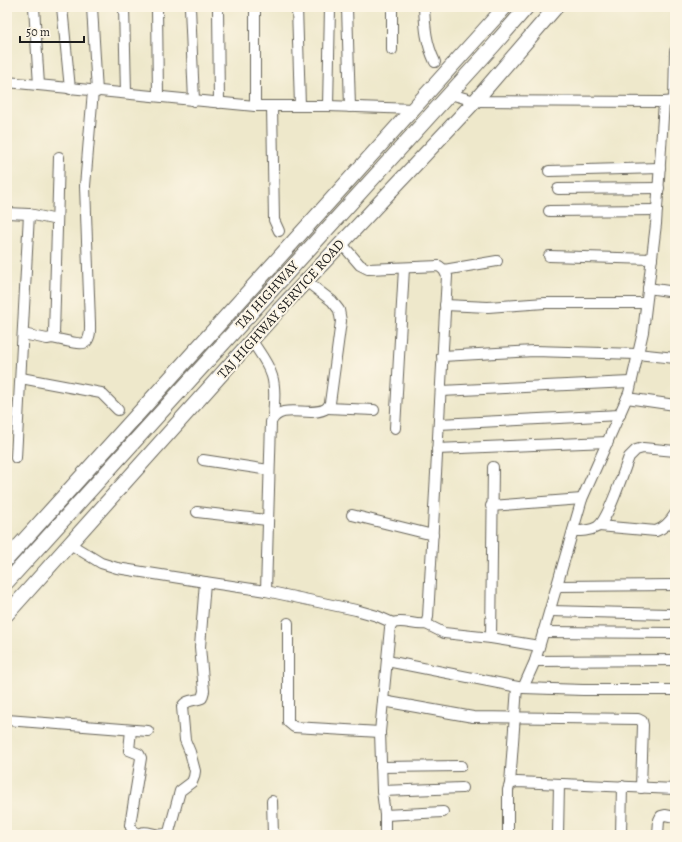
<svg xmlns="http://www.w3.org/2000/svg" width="682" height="842" font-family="Alegreya,serif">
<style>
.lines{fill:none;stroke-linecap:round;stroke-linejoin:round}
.street-casing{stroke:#666359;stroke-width:12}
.secondary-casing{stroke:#666359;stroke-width:16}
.street{stroke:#fff;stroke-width:10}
.secondary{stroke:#fff;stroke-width:14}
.labels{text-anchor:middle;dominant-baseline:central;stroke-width:4;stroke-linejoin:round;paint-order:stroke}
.street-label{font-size:14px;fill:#1c1c1c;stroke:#fcf5e5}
</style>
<rect width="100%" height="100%" fill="#fcf5e5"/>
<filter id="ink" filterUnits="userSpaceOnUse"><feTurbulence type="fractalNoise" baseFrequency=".025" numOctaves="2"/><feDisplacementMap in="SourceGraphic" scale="8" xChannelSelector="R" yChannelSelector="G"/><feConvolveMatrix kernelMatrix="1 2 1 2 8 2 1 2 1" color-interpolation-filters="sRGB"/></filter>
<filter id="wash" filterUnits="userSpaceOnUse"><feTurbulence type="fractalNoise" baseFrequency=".012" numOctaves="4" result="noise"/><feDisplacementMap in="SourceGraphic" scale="16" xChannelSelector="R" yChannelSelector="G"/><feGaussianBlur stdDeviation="0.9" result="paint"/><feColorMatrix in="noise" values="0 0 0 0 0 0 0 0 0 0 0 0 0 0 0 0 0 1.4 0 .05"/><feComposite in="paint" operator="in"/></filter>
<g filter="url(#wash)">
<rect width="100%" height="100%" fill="#eee8cb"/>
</g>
<g filter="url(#ink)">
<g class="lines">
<defs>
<g id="street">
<polyline points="34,7 39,85"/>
<polyline points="62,7 70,89"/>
<polyline points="92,7 97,92"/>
<polyline points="124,7 126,93"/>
<polyline points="157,7 158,96"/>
<polyline points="190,7 194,101"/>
<polyline points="218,7 219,103"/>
<polyline points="255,7 255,106 328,106 414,109"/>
<polyline points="297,7 300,106"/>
<polyline points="347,7 350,107"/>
<polyline points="392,7 392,50"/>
<path d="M424 7C425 28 426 43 435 62"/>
<polyline points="7,82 255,106"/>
<polyline points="450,94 475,101 664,102 675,101"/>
<polyline points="674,101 675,51"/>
<polyline points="272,106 274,220 279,231"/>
<polyline points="328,106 330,7"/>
<polyline points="549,171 660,168"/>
<polyline points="558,189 659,188"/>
<polyline points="549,211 657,210"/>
<polyline points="7,213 29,214 57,220"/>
<path d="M341 243 360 265 368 269 439 266 444 270 447 276 428 617 426 624C414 626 404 619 393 623L390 628 380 732 382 791 385 815V835"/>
<polyline points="549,256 652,259"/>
<polyline points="444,270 497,261"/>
<polyline points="648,288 675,292"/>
<polyline points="445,305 488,307 545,303 646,303"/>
<polyline points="23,334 47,339 52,338 54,334 59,157"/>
<path d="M52 338C59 339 81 346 86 342 91 337 90 329 90 323L85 186 93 91"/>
<path d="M252 341C259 352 268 363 272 376 276 389 274 404 273 417"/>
<polyline points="442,356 534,351 637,354 675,358"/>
<polyline points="21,378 101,393 118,410"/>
<polyline points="441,391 630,382"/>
<polyline points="627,398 675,405"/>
<polyline points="327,408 374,410"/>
<polyline points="439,424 620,415"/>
<polyline points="395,428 404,268"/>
<polyline points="437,449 608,442"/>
<polyline points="16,458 29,214"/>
<polyline points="203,460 269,470"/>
<polyline points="491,506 582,499"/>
<polyline points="197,512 267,520"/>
<polyline points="352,515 433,535"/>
<path d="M599 526 656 531C665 528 670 522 675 514"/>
<path d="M573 531C581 531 590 531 597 527 608 521 624 470 629 457L636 450 643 448 675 451"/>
<polyline points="70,544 101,563 117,568 205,582 266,591 356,610 377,616 393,623"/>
<polyline points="558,586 675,585"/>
<path d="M266 591 271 422C281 401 311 419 327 408L330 403 341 321 339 310 332 301 306 281"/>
<polyline points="550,611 669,614"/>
<polyline points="288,623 288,722 294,727 380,732"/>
<polyline points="426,624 444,633 491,638 539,646"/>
<polyline points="543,632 675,633"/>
<polyline points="491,638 493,467"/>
<polyline points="387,661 523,688 583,690 675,690"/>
<polyline points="535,661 675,660"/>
<polyline points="523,688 535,661 582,499 629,393 643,332 656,224 664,102"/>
<polyline points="383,701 473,717 638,719 642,721 643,725 641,788"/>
<polyline points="7,720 148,731"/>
<polyline points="131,730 129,750 139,754 141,758 130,825 134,835"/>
<polyline points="381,767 461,766"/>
<polyline points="510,784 517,687"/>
<polyline points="382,791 462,788"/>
<polyline points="272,801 273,835"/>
<polyline points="385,815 443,812"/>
<path d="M136 835C147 827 159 840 169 832L180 791 192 782 194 777 195 771 190 752 185 740 182 707C186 699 195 701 202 698L204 691 200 647 205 582"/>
<polyline points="508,835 508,790 510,784 517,782 675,789"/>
<polyline points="558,835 559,784"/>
<polyline points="621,835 622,786"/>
<polyline points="658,835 659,820 661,816 665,815 675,817"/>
</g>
<g id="secondary">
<polyline points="7,559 505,7"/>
<polyline points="7,582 494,45 527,7"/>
<polyline points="7,614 277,312 475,101 556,7"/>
</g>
</defs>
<use href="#street" class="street-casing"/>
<use href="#secondary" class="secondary-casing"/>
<use href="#street" class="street"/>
<use href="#secondary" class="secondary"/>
</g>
</g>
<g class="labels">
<g class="street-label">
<text transform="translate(267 295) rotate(-48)">TAJ HIGHWAY</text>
<text transform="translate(281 309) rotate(-48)">TAJ HIGHWAY SERVICE ROAD</text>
</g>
</g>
<rect width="682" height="842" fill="none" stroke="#fcf5e5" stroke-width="24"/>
<path d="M20 36v6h64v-6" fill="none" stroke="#1c1c1c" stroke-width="2"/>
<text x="26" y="36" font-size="12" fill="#1c1c1c" stroke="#fcf5e5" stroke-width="3" paint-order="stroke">50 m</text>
</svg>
